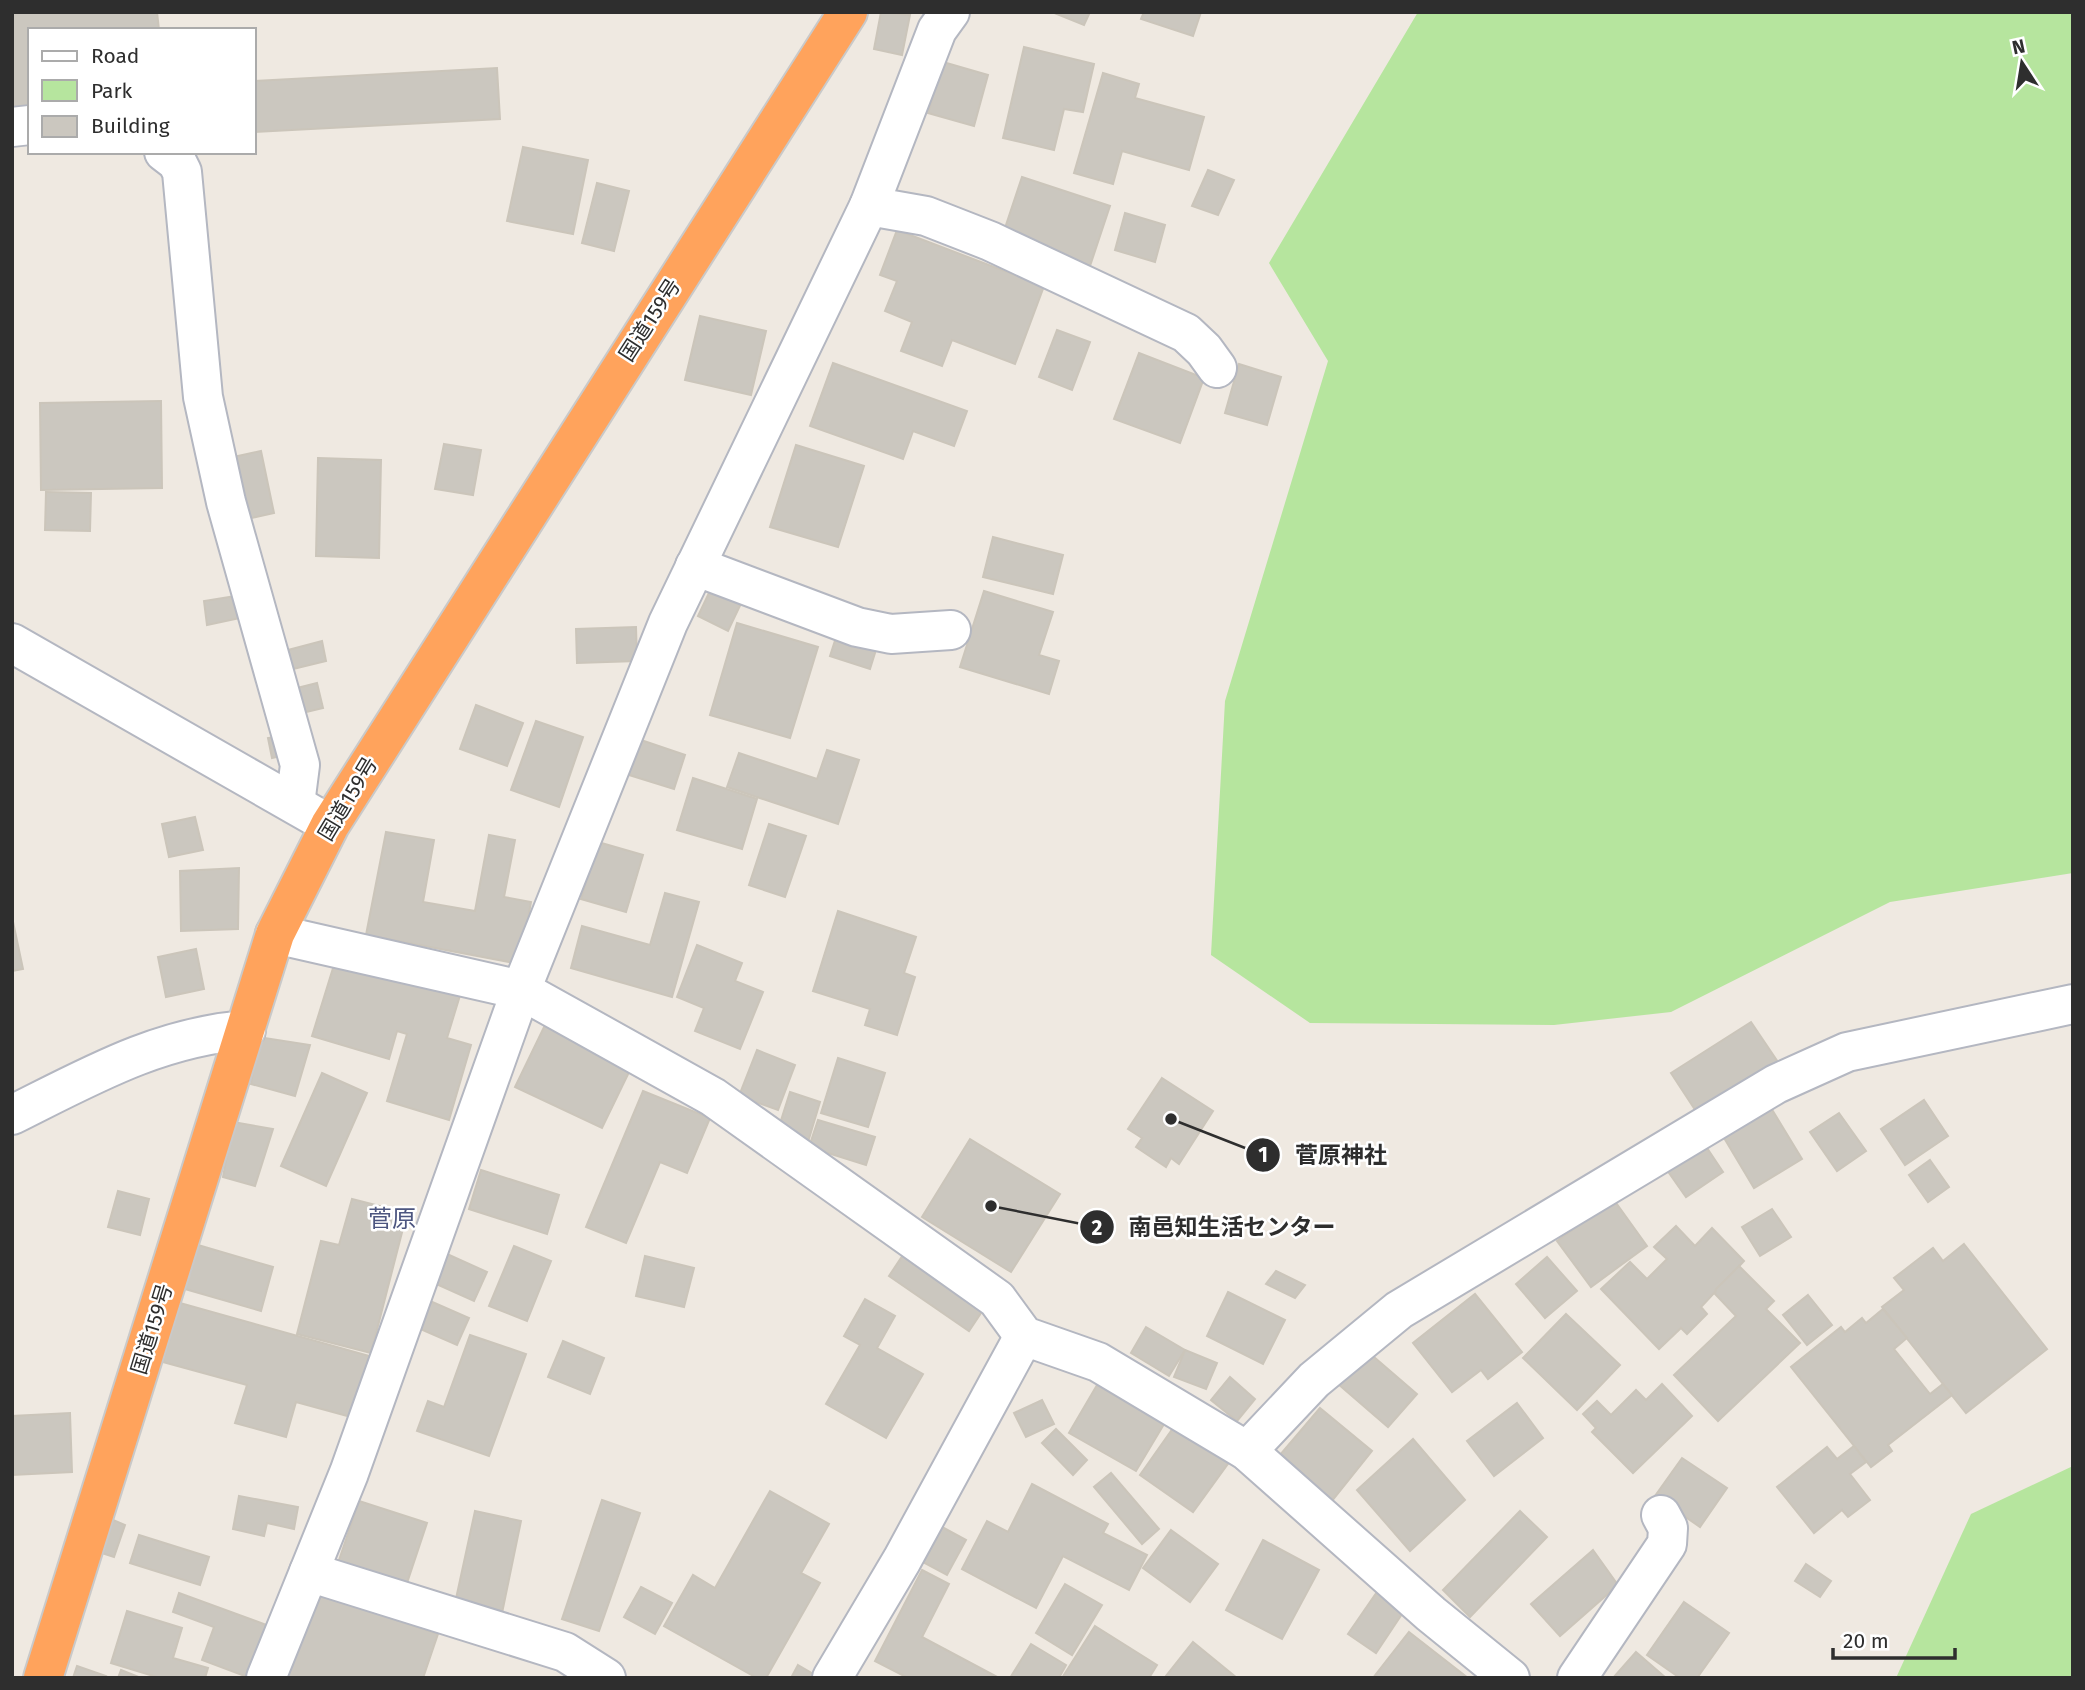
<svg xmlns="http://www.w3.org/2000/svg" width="2085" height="1690" font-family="'Fira Sans','Noto Sans JP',sans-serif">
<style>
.green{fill:#b6e59e}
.building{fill:#cbc7bf;stroke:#cbc5ba;stroke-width:2}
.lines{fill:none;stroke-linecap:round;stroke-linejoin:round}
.minor-casing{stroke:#b4b7c1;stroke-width:42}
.highway-casing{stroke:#c9c9c9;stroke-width:42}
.minor{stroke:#fff;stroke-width:38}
.highway{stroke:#ffa35c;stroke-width:38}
.labels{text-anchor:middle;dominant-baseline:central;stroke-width:5;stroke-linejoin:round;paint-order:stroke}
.street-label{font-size:21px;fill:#2e2e2e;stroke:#fff}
.quarter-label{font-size:24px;fill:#4d5680;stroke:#fff}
.leader{fill:none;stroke:#2e2e2e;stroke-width:2.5}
.callout-dot{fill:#2e2e2e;stroke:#fff;stroke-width:2.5}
.mark-label{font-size:21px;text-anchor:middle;font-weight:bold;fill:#fff}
.callout-label{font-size:23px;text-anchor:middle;font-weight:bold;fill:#2e2e2e;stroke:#fff;stroke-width:5;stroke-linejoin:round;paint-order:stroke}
</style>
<rect width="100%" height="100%" fill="#efe9e1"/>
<g class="green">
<polygon points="1418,12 2073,12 2073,873 1890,902 1671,1012 1554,1025 1310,1023 1211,955 1225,701 1328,361 1269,263"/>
<polygon points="2073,1466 2073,1678 1896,1678 1971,1514"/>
</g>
<g class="building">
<polygon points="12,12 157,12 159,30 30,30 30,112 12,113"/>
<polygon points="881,12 910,15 902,55 874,49"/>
<polygon points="1052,12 1090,12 1084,25"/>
<polygon points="1144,12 1201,12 1193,36 1141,19"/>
<polygon points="1024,47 1094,64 1083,112 1064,109 1054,150 1003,138"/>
<polygon points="943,62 988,75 974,126 928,113"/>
<polygon points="497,68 500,119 254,132 254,81"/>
<polygon points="1103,73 1139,84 1135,98 1204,117 1189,170 1122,151 1113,184 1074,173"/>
<polygon points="523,147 588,160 573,234 507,221"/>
<polygon points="1208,170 1234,180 1218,215 1192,206"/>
<polygon points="1022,177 1110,206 1090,266 1002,237"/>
<polygon points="597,183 629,191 614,251 582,243"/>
<polygon points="1125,213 1165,225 1155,262 1115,250"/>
<polygon points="897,230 1044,286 1015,364 952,340 942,366 901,351 912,322 885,311 897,281 880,275"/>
<polygon points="700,316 766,331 751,395 685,380"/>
<polygon points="1057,330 1090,342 1072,390 1039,377"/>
<polygon points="1139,353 1204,378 1180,443 1114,419"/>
<polygon points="833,363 967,411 954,446 913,431 903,459 810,426"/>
<polygon points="1239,364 1281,377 1267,425 1225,413"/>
<polygon points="161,401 162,488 41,490 40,403"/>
<polygon points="444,444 481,450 473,495 435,489"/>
<polygon points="796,445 864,466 838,547 770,527"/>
<polygon points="261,451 274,513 238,521 224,459"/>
<polygon points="318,458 381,460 379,558 316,556"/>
<polygon points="46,492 91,493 90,531 45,530"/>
<polygon points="993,537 1063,555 1053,594 983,577"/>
<polygon points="716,578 746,593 728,631 698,616"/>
<polygon points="984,591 1053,612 1039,655 1059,661 1049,694 960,667"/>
<polygon points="236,596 240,618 207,625 204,601"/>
<polygon points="737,623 818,647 790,738 710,715"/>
<polygon points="840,625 880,637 870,669 830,656"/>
<polygon points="636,627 637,661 577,663 576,629"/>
<polygon points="322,641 326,661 293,669 288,650"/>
<polygon points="317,683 323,708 302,713 297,688"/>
<polygon points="476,705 523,723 507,766 460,749"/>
<polygon points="536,721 583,737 559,807 511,790"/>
<polygon points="281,736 285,755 272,758 268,738"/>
<polygon points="638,739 685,755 674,789 626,774"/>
<polygon points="827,750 859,760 838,824 727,787 739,753 817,779"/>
<polygon points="693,778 757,799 742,849 677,830"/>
<polygon points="195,817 203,850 169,857 162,824"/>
<polygon points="769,824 806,836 785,897 749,885"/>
<polygon points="386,832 434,840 423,902 475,911 489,835 515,840 504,897 531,902 520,964 366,935"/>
<polygon points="598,842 643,855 626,912 581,899"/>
<polygon points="239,868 238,929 181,931 180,871"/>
<polygon points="665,893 699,902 672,997 571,968 582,926 650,945"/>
<polygon points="838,911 916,937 904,973 915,977 897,1035 865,1025 870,1009 813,991"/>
<polygon points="12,917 23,969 12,971"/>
<polygon points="697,945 742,963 735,981 763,992 740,1049 695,1031 704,1008 677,997"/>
<polygon points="196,949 204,989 166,997 158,957"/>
<polygon points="338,952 462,989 447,1038 471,1045 449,1120 387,1101 407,1034 397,1031 389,1059 312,1036"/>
<polygon points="1751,1022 1782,1068 1701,1119 1671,1073"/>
<polygon points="545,1025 632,1066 602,1128 515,1087"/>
<polygon points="258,1037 310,1045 295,1096 251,1084"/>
<polygon points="757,1050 795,1065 778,1110 739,1096"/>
<polygon points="838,1058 885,1073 868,1127 821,1113"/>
<polygon points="322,1073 367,1093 326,1186 281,1166"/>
<polygon points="1162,1078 1213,1111 1179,1164 1171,1158 1166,1167 1136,1147 1142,1138 1128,1129"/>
<polygon points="643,1091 710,1118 687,1173 660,1162 626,1243 586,1227"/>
<polygon points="790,1092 820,1102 808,1142 777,1133"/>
<polygon points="1924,1100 1948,1136 1905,1165 1881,1129"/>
<polygon points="1768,1103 1802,1159 1754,1188 1720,1131"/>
<polygon points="1839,1113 1866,1151 1837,1171 1810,1132"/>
<polygon points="818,1120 875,1137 866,1165 809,1147"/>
<polygon points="233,1122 273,1129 255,1186 223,1177"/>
<polygon points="970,1139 1060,1194 1011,1272 922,1217"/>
<polygon points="1705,1145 1723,1172 1686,1197 1667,1170"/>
<polygon points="1930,1160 1949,1187 1928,1202 1909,1175"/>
<polygon points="481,1170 559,1195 547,1234 469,1209"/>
<polygon points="118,1191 149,1199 140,1235 108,1227"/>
<polygon points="352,1199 407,1213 371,1353 297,1334 321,1241 339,1245"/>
<polygon points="1614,1200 1647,1246 1591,1287 1557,1241"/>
<polygon points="1772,1209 1791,1237 1760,1256 1742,1227"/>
<polygon points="1676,1226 1695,1246 1712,1228 1744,1261 1701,1307 1707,1314 1687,1334 1681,1328 1659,1349 1601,1289 1630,1262 1647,1279 1667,1259 1654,1247"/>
<polygon points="1964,1244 2047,1349 1966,1413 1882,1307 1904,1290 1894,1278 1933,1248 1943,1261"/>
<polygon points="198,1245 273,1267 261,1311 185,1289"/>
<polygon points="514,1246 551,1261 527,1321 489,1306"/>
<polygon points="905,1252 985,1307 969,1331 889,1276"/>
<polygon points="447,1254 487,1272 474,1301 434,1283"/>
<polygon points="645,1256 694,1268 684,1307 636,1296"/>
<polygon points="1547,1257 1577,1291 1545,1318 1516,1284"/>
<polygon points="1739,1266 1774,1301 1766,1309 1800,1343 1718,1421 1674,1375 1736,1316 1715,1294 1716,1289"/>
<polygon points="1276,1271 1305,1285 1295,1298 1266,1284"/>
<polygon points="1228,1292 1285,1320 1263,1364 1207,1336"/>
<polygon points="1475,1294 1522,1352 1488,1379 1481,1370 1452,1392 1413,1343"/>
<polygon points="1808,1295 1832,1325 1807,1345 1783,1315"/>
<polygon points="865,1299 895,1316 877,1348 923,1374 886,1438 826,1404 860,1345 844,1336"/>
<polygon points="430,1301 469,1318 457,1345 418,1328"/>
<polygon points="180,1303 369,1356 351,1417 296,1402 286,1437 235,1423 247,1385 163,1362"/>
<polygon points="1883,1309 1907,1338 1894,1349 1930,1394 1943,1384 1952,1395 1888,1445 1892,1451 1871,1467 1791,1367 1841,1327 1845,1332 1862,1318 1866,1323"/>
<polygon points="1566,1314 1620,1365 1577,1410 1523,1358"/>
<polygon points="1146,1327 1185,1350 1169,1376 1131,1353"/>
<polygon points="470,1335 526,1354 489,1456 417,1431 428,1401 444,1407"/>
<polygon points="563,1341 604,1358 590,1394 548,1377"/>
<polygon points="1185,1350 1217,1363 1206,1389 1174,1377"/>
<polygon points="1367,1351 1417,1394 1388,1427 1338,1384"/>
<polygon points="1230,1377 1255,1399 1237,1421 1211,1400"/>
<polygon points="1662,1384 1692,1416 1633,1473 1592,1432 1596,1428 1583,1414 1597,1401 1611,1415 1636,1390 1646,1400"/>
<polygon points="1097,1385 1164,1424 1136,1471 1069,1433"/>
<polygon points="1042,1400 1054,1424 1026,1437 1014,1413"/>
<polygon points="1517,1403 1543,1438 1494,1476 1467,1441"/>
<polygon points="1320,1408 1372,1451 1327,1507 1273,1463"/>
<polygon points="70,1413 72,1472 12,1475 12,1416"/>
<polygon points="1176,1424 1230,1461 1193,1512 1140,1475"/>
<polygon points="1056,1429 1087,1460 1073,1475 1042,1443"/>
<polygon points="1413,1439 1465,1500 1410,1551 1357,1490"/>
<polygon points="1854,1446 1866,1462 1850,1474 1870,1500 1848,1517 1842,1510 1814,1533 1777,1487 1827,1447 1837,1459"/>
<polygon points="1682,1458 1727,1488 1700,1527 1655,1496"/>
<polygon points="1111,1473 1159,1529 1142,1544 1094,1487"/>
<polygon points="1032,1484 1108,1524 1103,1533 1147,1555 1129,1590 1063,1556 1036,1608 962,1569 987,1521 1008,1532"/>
<polygon points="770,1491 829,1524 801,1573 820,1583 766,1678 757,1678 664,1626 693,1575 715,1588"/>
<polygon points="239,1496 298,1507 294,1529 267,1523 264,1536 233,1529"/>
<polygon points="602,1500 640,1513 599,1631 562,1619"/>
<polygon points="359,1501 427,1523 405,1589 337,1566"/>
<polygon points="475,1511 521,1521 501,1618 454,1608"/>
<polygon points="1520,1511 1547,1537 1470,1617 1443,1590"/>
<polygon points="113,1520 125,1525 114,1557 102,1553"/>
<polygon points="942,1527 966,1540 947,1575 923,1562"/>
<polygon points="1171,1530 1218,1564 1190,1602 1143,1568"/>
<polygon points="139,1535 209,1557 200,1585 130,1563"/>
<polygon points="1263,1540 1319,1570 1282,1639 1226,1610"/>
<polygon points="1593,1550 1618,1585 1560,1636 1531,1604"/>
<polygon points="1806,1564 1831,1581 1820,1597 1795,1581"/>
<polygon points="922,1570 949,1584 922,1637 999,1678 908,1678 875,1661"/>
<polygon points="1065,1584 1102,1605 1072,1655 1036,1633"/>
<polygon points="641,1587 672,1603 655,1634 624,1617"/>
<polygon points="307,1590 438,1634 423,1678 276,1678"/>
<polygon points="1377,1592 1404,1611 1376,1653 1348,1634"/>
<polygon points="179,1593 272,1627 250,1678 202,1660 214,1627 173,1612"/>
<polygon points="1684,1602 1729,1633 1697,1678 1680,1678 1647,1655"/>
<polygon points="127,1611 182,1628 173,1658 208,1668 205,1678 160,1678 111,1663"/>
<polygon points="1095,1626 1157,1665 1149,1678 1062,1678"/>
<polygon points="1409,1632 1468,1678 1373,1678"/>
<polygon points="1193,1642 1237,1678 1168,1678 1166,1676"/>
<polygon points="1031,1644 1066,1665 1059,1678 1010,1678"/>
<polygon points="1636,1652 1666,1678 1613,1678"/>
<polygon points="798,1665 815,1675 814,1678 791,1678"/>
<polygon points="77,1666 106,1676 105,1678 73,1678"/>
<polygon points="121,1670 141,1678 118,1678"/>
</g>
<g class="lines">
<defs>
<g id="minor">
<polyline points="12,127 30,125"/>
<polyline points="164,152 177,162 182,172 203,397 226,502 300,765 295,804"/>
<polyline points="869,206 926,216 990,241 1186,333 1204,350 1217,368"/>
<polyline points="695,566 857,627 891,634 951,630"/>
<polyline points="12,643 313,815"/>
<polyline points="275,934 521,990 713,1097 997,1299 1024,1336 1098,1362 1247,1451 1431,1614 1510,1678"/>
<path d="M12 1115C90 1076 158 1037 246 1030"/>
<polyline points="1247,1451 1314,1380 1399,1310 1776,1084 1847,1052 2073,1004"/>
<polyline points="309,1572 565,1652 606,1678"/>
<polyline points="266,1678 349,1473 521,990 668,623 869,206 937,30 950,12"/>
<polyline points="832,1678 902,1560 1024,1336"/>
<polyline points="1577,1678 1667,1544 1668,1528 1661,1515"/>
</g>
<polyline id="highway" points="43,1678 275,934 330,825 848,12"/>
</defs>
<use href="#minor" class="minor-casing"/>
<use href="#highway" class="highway-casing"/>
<use href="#minor" class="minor"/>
<use href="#highway" class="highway"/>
</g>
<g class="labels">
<g class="street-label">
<text transform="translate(650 320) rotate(-57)">国道159号</text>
<text transform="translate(348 799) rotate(-59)">国道159号</text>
<text transform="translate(152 1329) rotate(-73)">国道159号</text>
</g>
<g class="quarter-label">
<text x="392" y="1219">菅原</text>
</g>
</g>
<path class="leader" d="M1171 1119L1263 1155M991 1206L1097 1227"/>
<g class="callout-dot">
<circle cx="1171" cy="1119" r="7"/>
<circle cx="991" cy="1206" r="7"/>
<circle cx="1263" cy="1155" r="18"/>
<circle cx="1097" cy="1227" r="18"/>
</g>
<g class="mark-label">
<text x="1263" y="1162">1</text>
<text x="1097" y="1235">2</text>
</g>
<g class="callout-label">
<text x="1341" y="1163">菅原神社</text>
<text x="1232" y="1235">南邑知生活センター</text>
</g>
<rect width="2085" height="1690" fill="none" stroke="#2e2e2e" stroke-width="28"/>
<rect x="28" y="28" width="228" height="126" fill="#ffffff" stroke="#ababab" stroke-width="2"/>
<rect x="42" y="51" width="35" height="10" fill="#ffffff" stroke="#ababab" stroke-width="2"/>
<text x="91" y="63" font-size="21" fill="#2e2e2e">Road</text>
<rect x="42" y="80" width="35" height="21" fill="#b6e59e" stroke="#ababab" stroke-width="2"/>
<text x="91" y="98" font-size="21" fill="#2e2e2e">Park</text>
<rect x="42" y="116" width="35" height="21" fill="#cbc7bf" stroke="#ababab" stroke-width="2"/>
<text x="91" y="133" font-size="21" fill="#2e2e2e">Building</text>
<g transform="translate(2022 63) rotate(348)" stroke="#ffffff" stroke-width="5" paint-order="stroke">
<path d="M0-5L12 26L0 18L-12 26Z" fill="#2e2e2e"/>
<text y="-10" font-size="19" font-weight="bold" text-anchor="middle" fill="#2e2e2e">N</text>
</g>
<path d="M1833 1648v10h122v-10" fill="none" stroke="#2e2e2e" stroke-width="3.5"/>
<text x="1843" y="1648" font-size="21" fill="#2e2e2e" stroke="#ffffff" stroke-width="5" paint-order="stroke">20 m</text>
</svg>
